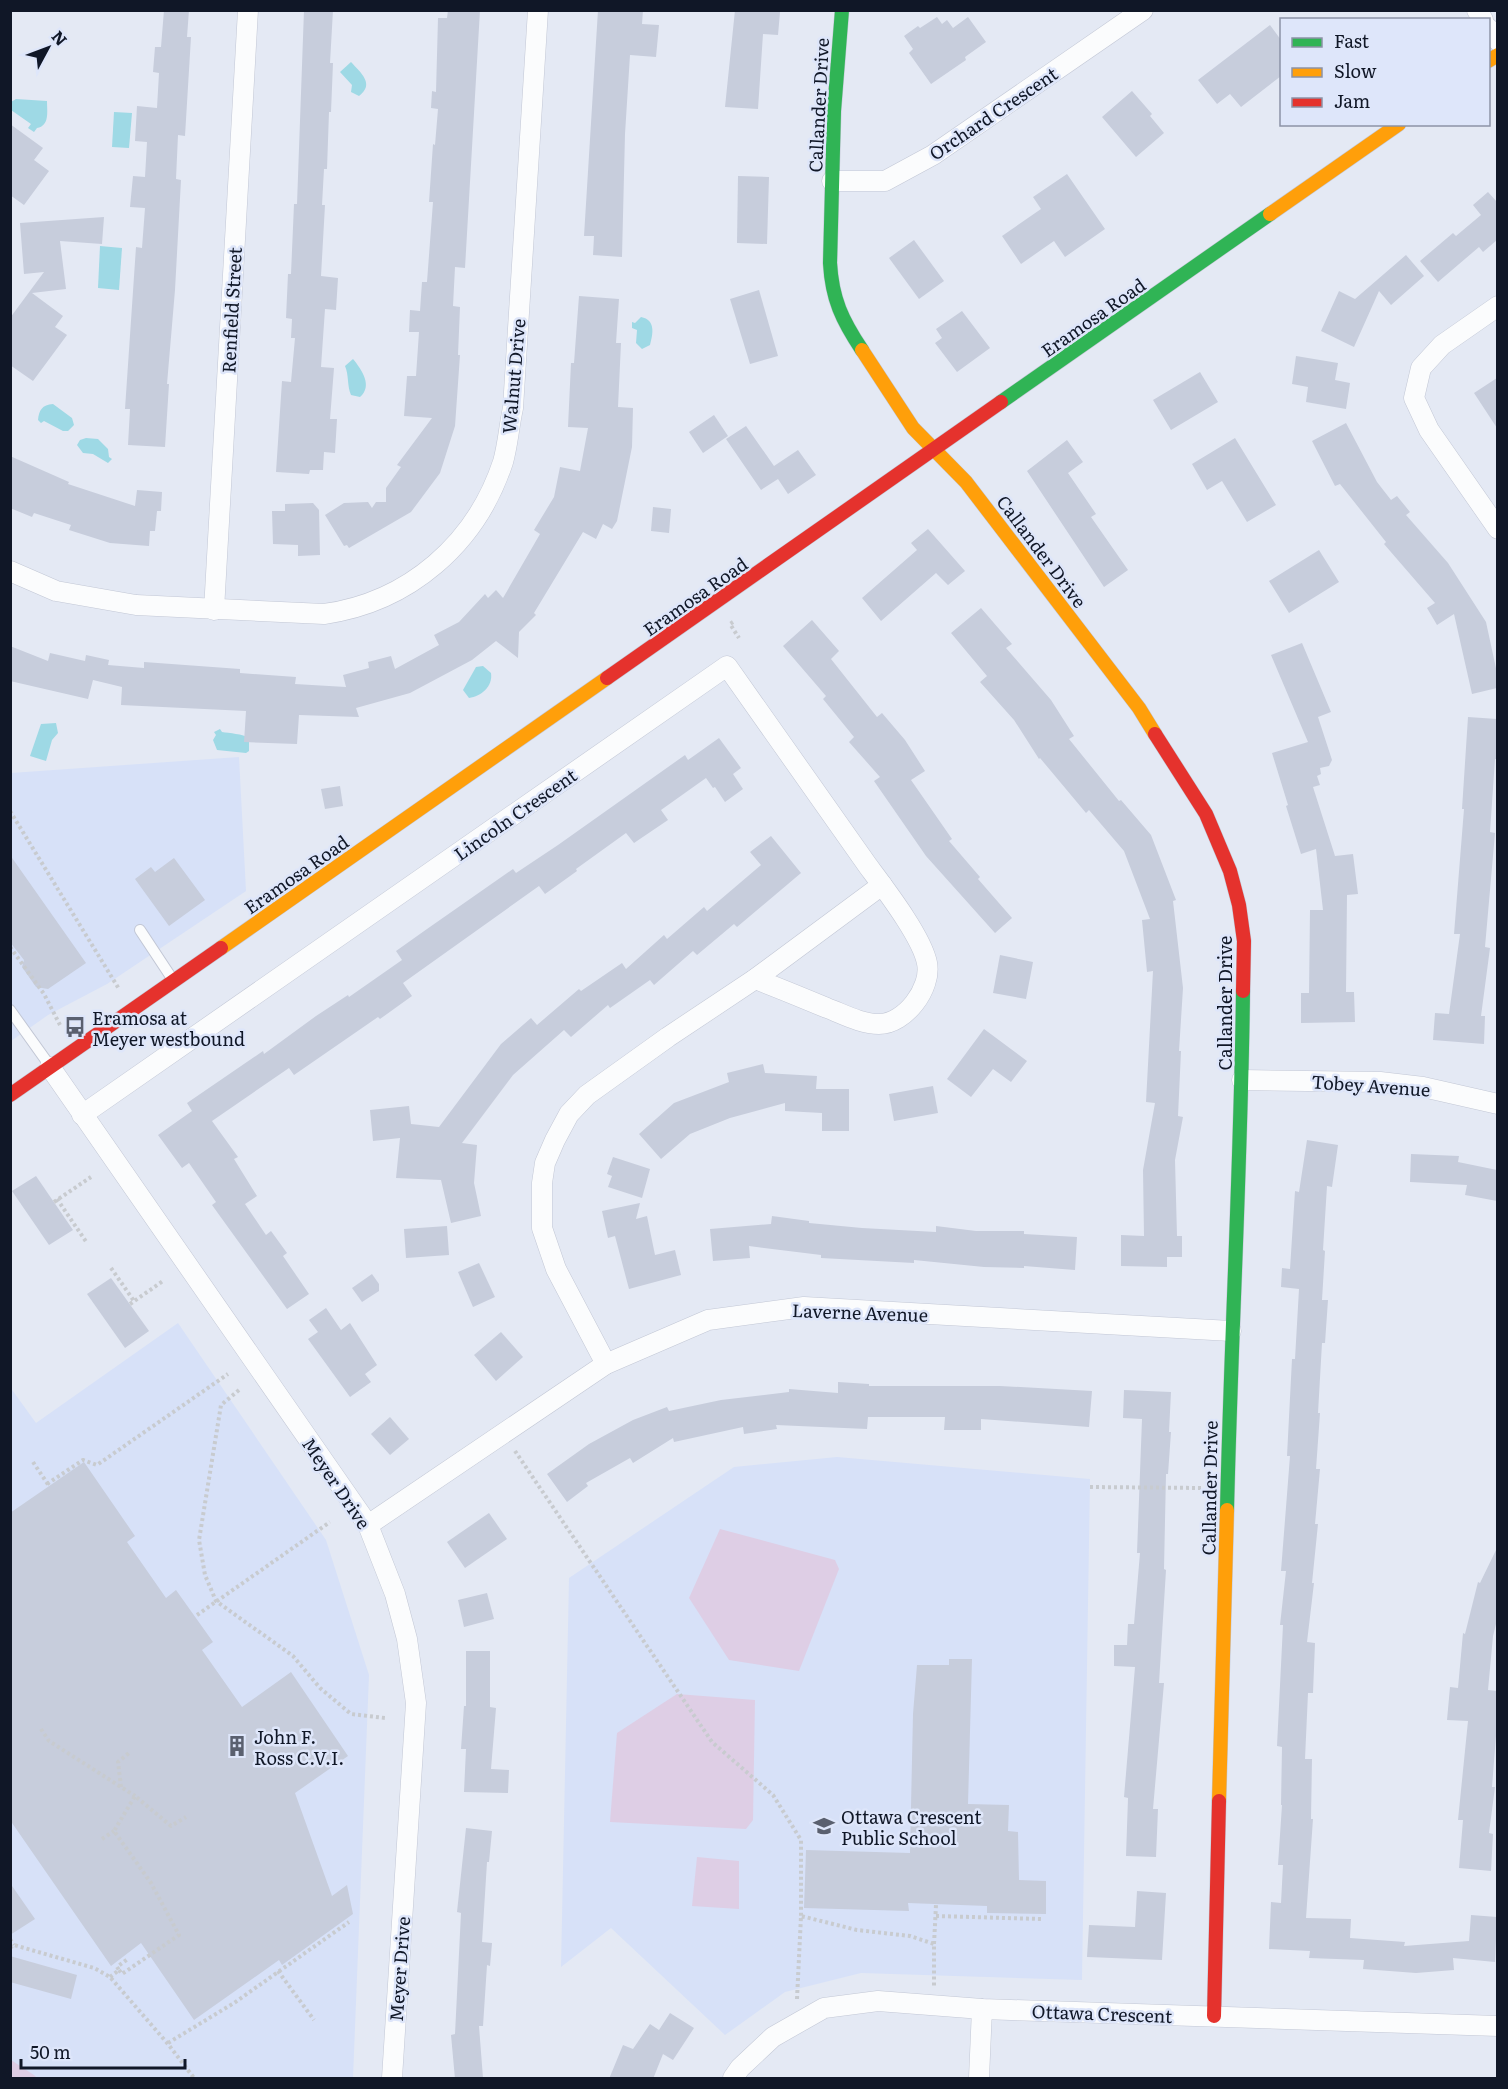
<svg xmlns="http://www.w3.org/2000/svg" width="1508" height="2089" font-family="Literata,serif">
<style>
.built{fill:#d7e1f8}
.green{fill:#decee5}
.water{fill:#9ed9e5}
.building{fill:#c7cddc}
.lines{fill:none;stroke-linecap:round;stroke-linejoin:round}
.lane-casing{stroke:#c2c7d5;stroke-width:12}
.street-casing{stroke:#c2c7d5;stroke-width:21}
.fast-casing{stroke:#c2c7d5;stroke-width:15}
.slow-casing{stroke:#c2c7d5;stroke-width:15}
.jam-casing{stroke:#c2c7d5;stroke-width:15}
.path{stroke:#c8cbcf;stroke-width:4;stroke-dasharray:3 3;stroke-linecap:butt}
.lane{stroke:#fbfcfd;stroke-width:10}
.street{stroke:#fbfcfd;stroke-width:20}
.fast{stroke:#30b455;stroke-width:14}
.slow{stroke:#ff9f0a;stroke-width:14}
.jam{stroke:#e5322d;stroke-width:14}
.labels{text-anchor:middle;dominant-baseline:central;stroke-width:5;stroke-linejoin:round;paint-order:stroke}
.street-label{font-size:18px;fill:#101727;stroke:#dee6fa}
.poi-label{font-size:18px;fill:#101727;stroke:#dee6fa;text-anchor:start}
</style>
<rect width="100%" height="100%" fill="#e4e9f4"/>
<g class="built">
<polygon points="239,757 246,891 107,984 48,1015 11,1041 11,773"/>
<polygon points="178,1323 326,1540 369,1675 353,2078 11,2078 10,1387 36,1423"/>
<polygon points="837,1457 1090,1479 1082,1980 861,1973 785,1992 725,2035 611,1928 561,1967 569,1578 734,1467"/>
</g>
<g class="green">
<polygon points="720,1529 835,1560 839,1569 799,1671 729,1660 689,1598"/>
<polygon points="677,1694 755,1700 753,1820 746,1829 610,1822 617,1733"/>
<polygon points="697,1857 739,1861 739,1909 692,1906"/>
<polygon points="11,2060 34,2075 37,2078 11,2078"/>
</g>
<g class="water">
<path d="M351 62C361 73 375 84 359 96L351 92 352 85 340 72Z"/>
<path d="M16 99 47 101C47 111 50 126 37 128L34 132 28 128 31 124 11 110V102Z"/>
<polygon points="114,112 132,113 129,148 112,147"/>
<polygon points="100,246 122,248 119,290 98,288"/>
<path d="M641 317C656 320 653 334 650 345L642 349 636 343 637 330 632 328V322L635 323Z"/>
<path d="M353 359C362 370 373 386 360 397L351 395C347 386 349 375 345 366Z"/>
<path d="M53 404 72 418 74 425 68 431H63L44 421 41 423 38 420C39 410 42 405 53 404Z"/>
<polygon points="86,438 98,439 108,449 109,457 112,459 108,463 93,454 83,453 77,445 80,440"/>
<path d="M483 666 491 673C493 687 481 696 469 698L463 690 476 667Z"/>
<polygon points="56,723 58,733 52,740 46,761 30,756 41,724"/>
<path d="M220 729 222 732C229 733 243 734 249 738V751L246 753 217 750 213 740 216 735 214 732Z"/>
</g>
<g class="building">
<polygon points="164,10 189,10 187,37 191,37 185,136 178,135 176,179 181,180 175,290 167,384 169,384 165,447 128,445 130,409 125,409 136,247 142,248 145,208 130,207 133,176 145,177 147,142 135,141 137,106 157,108 159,73 153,72 155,47 161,47"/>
<polygon points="304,10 333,10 330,63 333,63 331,112 329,112 327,169 324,169 322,205 325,205 321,276 338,278 336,310 325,309 321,367 334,368 330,419 337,419 335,453 324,452 323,470 310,470 309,474 276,472 282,381 291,382 295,338 291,338 292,319 286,318 288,274 291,274 294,204 297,204"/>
<polygon points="448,10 480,10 465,268 455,267 453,306 460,307 458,355 460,355 455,426 440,473 411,512 349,548 347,545 344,546 325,515 344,503 368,502 372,508 376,502 386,502 386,488 401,467 397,465 432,418 404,416 407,376 416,376 419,332 409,332 410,310 420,311 422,282 427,282 433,202 429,202 433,144 435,145 438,109 431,108 432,91 436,92 438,18 447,18"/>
<polygon points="598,10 643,10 642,24 659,25 656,57 630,55 625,134 622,257 593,255 594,236 584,236"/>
<polygon points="735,10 780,12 778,35 763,34 758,109 725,107"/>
<polygon points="937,17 942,24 947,20 953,28 968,17 986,42 965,57 966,60 931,84 909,53 913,49 904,36 918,26 920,28"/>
<polygon points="1270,25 1281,40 1281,76 1241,107 1230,94 1217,104 1198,80"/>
<polygon points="1132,91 1152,114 1150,116 1164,133 1136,157 1102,117"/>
<polygon points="10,124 43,148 34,160 49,171 24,205 10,195"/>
<polygon points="1067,174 1105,229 1065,257 1054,241 1021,264 1002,236 1041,209 1033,197"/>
<polygon points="738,176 769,177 767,244 737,243"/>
<polygon points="1488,192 1497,202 1497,240 1483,252 1479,247 1438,282 1420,261 1453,233 1456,236 1481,215 1473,205"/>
<polygon points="104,217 102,244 60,241 66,289 32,293 63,316 55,327 67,335 33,381 10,365 10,318 44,272 24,274 20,223"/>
<polygon points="914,240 944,281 919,299 889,258"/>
<polygon points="1406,255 1424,276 1391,305 1379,291 1354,347 1321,331 1339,291 1355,299"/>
<polygon points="759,290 778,356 750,364 730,299"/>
<polygon points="579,296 619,299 616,343 621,343 618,407 633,408 632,447 617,521 612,529 603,524 596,539 583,532 534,613 536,615 519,632 518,658 496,641 472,660 410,693 356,708 359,717 299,715 297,744 244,742 246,711 121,705 122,687 93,680 88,699 10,681 10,646 48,661 50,653 85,661 86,655 109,660 108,665 144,668 144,662 240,669 240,673 296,677 295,684 346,687 343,675 369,668 368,662 391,656 395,669 439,645 434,635 459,622 485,594 488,598 496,590 503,598 540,534 534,530 554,497 560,467 580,471 588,428 568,427 571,363 574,363"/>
<polygon points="962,311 990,348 957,372 935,343 942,338 936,329"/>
<polygon points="1296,356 1338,363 1335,380 1350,383 1346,409 1306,402 1308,387 1292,384"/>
<polygon points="1200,372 1218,402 1171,430 1153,400"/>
<polygon points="1497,378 1497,428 1474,393"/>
<polygon points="714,415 728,436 703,453 689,432"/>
<polygon points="1346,423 1377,482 1391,500 1397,496 1410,512 1406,515 1448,563 1486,622 1497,673 1497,688 1472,694 1454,614 1437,625 1427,608 1435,603 1384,544 1386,542 1340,484 1335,486 1312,441"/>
<polygon points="746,426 774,466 798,450 816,475 788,494 778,479 761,490 726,439"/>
<polygon points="1235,438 1276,505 1247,522 1222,481 1207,490 1192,464"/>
<polygon points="1067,440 1083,462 1068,473 1096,514 1091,517 1128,570 1104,587 1027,471"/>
<polygon points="10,456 69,482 68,484 135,506 137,490 162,492 161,511 157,511 155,531 150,531 149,546 110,543 69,530 71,525 34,513 32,517 10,508"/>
<polygon points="313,503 319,510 320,555 298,556 298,545 273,544 272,511 285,511 285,504"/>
<polygon points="653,507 671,509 669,533 651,531"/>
<polygon points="928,529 965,571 948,585 936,573 881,621 862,598 917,550 911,543"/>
<polygon points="1319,550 1339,582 1289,613 1269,581"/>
<polygon points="981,608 1012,644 1006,648 1051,700 1074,736 1069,739 1119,801 1121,800 1151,835 1176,900 1173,901 1183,988 1179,1051 1181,1051 1178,1116 1183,1117 1175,1160 1177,1236 1182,1236 1182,1257 1167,1257 1167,1267 1121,1266 1121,1235 1144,1236 1143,1170 1155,1103 1146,1102 1153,971 1147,972 1142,920 1150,919 1124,851 1089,810 1086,813 1040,758 1039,759 1014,720 980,682 987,676 951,633"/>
<polygon points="812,620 839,651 831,659 877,717 882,713 905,740 925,771 911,780 952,839 949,841 980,877 978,879 1012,918 995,933 926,856 874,781 880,777 849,742 854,737 823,699 826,696 783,646"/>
<polygon points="1302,643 1331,712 1318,717 1332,760 1329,766 1320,768 1321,774 1317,776 1320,785 1313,787 1335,856 1353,854 1358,894 1347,895 1346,992 1354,992 1355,1022 1301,1023 1301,993 1309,993 1310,910 1323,910 1316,849 1301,854 1286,806 1288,805 1272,753 1308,742 1271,655"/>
<polygon points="1468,717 1497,719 1497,759 1495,759 1490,832 1495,833 1485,947 1490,948 1481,1016 1485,1016 1484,1044 1433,1040 1435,1013 1449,1014 1460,934 1454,934 1464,809 1462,809"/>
<polygon points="719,738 741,768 733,774 743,789 725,802 715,787 713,788 706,778 661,810 668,820 634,843 626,833 576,869 577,871 545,894 539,886 403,983 412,996 380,1019 378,1017 294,1075 289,1068 212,1121 238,1157 234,1159 257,1196 245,1204 266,1235 271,1231 287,1253 283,1256 309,1294 287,1309 212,1205 216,1202 189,1163 182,1168 158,1135 192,1111 187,1103 263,1051 264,1054 316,1016 348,995 349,997 402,960 396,951 427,929 513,869 516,873 558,845 685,755 688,760"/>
<polygon points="340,786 343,806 325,809 321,789"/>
<polygon points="771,836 801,873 737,927 734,924 697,955 693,951 654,985 650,980 610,1008 608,1005 571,1037 564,1030 513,1075 462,1143 477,1145 474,1183 481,1216 451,1223 441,1180 396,1178 400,1138 373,1141 370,1110 409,1106 411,1124 439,1127 501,1044 531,1018 537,1025 579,989 581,991 622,963 626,969 664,935 667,939 704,907 707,911 761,865 750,852"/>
<polygon points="10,855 86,963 48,989 36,987 22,967 24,960 10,942"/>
<polygon points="174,858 205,900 169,926 135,879 151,867 155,872"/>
<polygon points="1000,955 1033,962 1026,999 993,993"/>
<polygon points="984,1029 1027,1061 1011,1082 993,1069 971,1097 947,1079"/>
<polygon points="763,1064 765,1073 817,1076 816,1089 849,1089 849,1131 822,1131 822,1113 785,1111 785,1103 730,1118 690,1134 661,1159 639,1134 674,1103 729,1082 727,1073"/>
<polygon points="933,1086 938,1113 894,1121 889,1094"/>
<polygon points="1307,1140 1338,1145 1332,1187 1327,1186 1323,1250 1325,1251 1322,1300 1328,1300 1325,1343 1322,1343 1318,1413 1320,1413 1316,1469 1320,1469 1315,1524 1318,1524 1312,1583 1314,1583 1307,1642 1315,1643 1313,1693 1308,1693 1305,1759 1312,1759 1311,1819 1313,1819 1306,1918 1351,1919 1350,1938 1405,1942 1404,1946 1469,1941 1471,1915 1497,1917 1495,1962 1453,1958 1454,1970 1416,1973 1363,1969 1364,1960 1309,1958 1310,1951 1269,1949 1271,1902 1281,1903 1283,1865 1278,1865 1282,1805 1281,1805 1282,1747 1277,1746 1283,1625 1280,1625 1286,1571 1281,1571 1290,1456 1287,1456 1292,1359 1295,1359 1299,1289 1281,1287 1282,1268 1290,1269 1295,1191 1299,1192"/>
<polygon points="1411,1154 1459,1156 1458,1162 1497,1170 1497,1201 1465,1195 1467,1185 1410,1182"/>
<polygon points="613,1157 650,1169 642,1198 608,1187 612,1176 607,1174"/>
<polygon points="36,1176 73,1230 49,1245 12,1191"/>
<polygon points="640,1203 636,1219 647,1216 655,1255 675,1250 681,1275 629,1289 615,1236 608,1238 602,1211"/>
<polygon points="772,1216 809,1221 809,1223 862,1228 936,1232 936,1226 976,1231 1024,1231 1024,1234 1077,1237 1075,1270 1024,1266 1024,1268 984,1267 914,1260 914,1263 821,1258 821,1255 749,1246 750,1258 713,1261 710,1229 771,1224"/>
<polygon points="447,1226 449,1255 406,1258 404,1229"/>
<polygon points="479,1263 495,1297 473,1307 458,1272"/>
<polygon points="372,1274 379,1284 379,1291 362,1302 352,1288"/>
<polygon points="111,1278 149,1331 125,1348 87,1294"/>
<polygon points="326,1308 341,1330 350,1323 377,1365 365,1374 371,1382 350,1397 308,1339 318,1332 309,1320"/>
<polygon points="501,1332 523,1357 496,1381 474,1355"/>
<polygon points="838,1382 869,1384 869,1386 1000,1386 1092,1391 1089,1427 981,1419 981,1430 944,1430 945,1417 868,1417 867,1429 776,1425 777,1429 744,1434 743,1427 674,1442 673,1438 633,1463 630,1458 586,1483 588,1486 567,1502 547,1474 589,1444 633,1420 667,1407 669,1411 721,1400 789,1392 789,1389 838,1393"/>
<polygon points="1124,1390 1171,1392 1169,1432 1171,1432 1168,1474 1166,1474 1164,1569 1166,1570 1159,1683 1164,1683 1153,1809 1158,1809 1156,1857 1126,1856 1128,1798 1124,1797 1135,1667 1114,1666 1114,1645 1127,1645 1128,1624 1134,1624 1140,1553 1137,1553 1142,1419 1123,1418"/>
<polygon points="390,1417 409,1439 390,1455 371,1434"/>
<polygon points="84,1462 135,1536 127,1542 166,1598 176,1590 213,1642 202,1650 242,1707 291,1672 348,1756 295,1793 332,1896 347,1885 353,1914 282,1965 279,1960 194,2020 141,1943 111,1966 10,1820 10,1513"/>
<polygon points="489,1513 507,1539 465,1568 447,1542"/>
<polygon points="1497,1548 1497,1620 1493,1636 1488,1690 1497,1691 1497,1723 1492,1787 1495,1787 1489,1833 1493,1834 1491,1871 1459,1868 1463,1820 1458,1820 1468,1721 1447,1720 1450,1687 1458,1688 1463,1633 1465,1634 1478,1582 1480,1583"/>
<polygon points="487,1593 494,1619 464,1627 458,1600"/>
<polygon points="466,1651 490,1651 490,1707 496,1708 491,1769 509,1770 508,1793 464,1792 466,1749 461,1749 464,1706 466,1706"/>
<polygon points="949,1659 972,1659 968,1804 1009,1805 1008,1831 1018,1832 1019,1880 1046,1881 1046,1914 987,1913 987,1906 908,1903 909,1911 804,1908 806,1850 910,1853 913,1714 917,1665 949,1665"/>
<polygon points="466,1828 492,1831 489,1862 487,1862 482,1942 492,1943 490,1966 487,1965 483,2026 479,2026 483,2078 455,2079 451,2035 455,2034 461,1913 457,1912"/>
<polygon points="10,1883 35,1919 10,1935"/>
<polygon points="1137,1891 1166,1893 1162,1960 1087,1957 1089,1925 1135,1927"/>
<polygon points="10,1956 77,1975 71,1999 10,1982"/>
<polygon points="670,2013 694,2028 673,2060 663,2054 653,2079 609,2079 623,2045 633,2049 650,2024 659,2030"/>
</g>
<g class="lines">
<defs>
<g id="lane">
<polyline points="140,930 173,980"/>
<polyline points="10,1010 50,1066"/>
</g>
<g id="street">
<polyline points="1477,10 1483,20"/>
<polyline points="1488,28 1498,41"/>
<polyline points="832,181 885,181 933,155 1143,10"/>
<polyline points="1498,306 1442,345 1421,368 1414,398 1429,430 1498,529"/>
<path d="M10 571 56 591 136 605 324 614C409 602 476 544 503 462 508 444 509 426 513 408L538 10"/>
<polyline points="214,610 248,10"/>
<polyline points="50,1067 368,1525 395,1594 407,1639 416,1703 392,2078"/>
<polyline points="1242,1080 1380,1082 1423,1087 1498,1104"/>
<path d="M82 1115 727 666C774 733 821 800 868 866 885 889 922 937 927 963 932 988 905 1024 879 1024 861 1024 843 1014 827 1008 803 998 779 988 755 979"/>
<polyline points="606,1364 556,1269 542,1228 542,1183 545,1163 555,1140 569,1114 587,1095 668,1037 755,979 882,885"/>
<polyline points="368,1525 606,1364 708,1320 804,1307 1231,1331"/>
<polyline points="733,2078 740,2068 773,2037 824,2008 878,2001 982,2009 1498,2026"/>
<polyline points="979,2078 982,2009"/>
</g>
<g id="fast">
<path d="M842 10 834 111 830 263C832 299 842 320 862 350"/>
<polyline points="1001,402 1270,214"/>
<path d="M1227 1510C1231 1337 1241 1164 1243 991"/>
</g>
<g id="slow">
<polyline points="1488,61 1498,55"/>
<polyline points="1270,214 1399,124"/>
<polyline points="862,350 913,428 966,482 1139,708 1155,734"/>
<polyline points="221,948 607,678"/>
<polyline points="1219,1801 1227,1510"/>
</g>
<g id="jam">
<polyline points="607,678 1001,402"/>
<polyline points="1155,734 1206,814 1230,871 1239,905 1244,941 1243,991"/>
<polyline points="10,1095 221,948"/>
<polyline points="1214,2016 1219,1801"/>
</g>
</defs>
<use href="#lane" class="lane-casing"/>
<use href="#street" class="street-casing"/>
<use href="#fast" class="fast-casing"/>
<use href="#slow" class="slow-casing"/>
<use href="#jam" class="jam-casing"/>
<g class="path">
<polyline points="733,622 730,624 739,638"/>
<polyline points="10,811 119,989"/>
<polyline points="10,947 44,994 60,1025"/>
<polyline points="57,1199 87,1243"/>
<polyline points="54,1202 91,1177"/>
<polyline points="111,1268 134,1301"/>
<polyline points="130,1304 163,1281"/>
<polyline points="239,1390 221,1405 199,1540 205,1575 216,1601 293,1656 320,1688 351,1714 385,1718"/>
<polyline points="515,1451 712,1742 773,1795 801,1840 801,1916"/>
<polyline points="33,1462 49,1486"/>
<polyline points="47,1484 83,1460 97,1465 228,1374"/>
<polyline points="1090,1487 1202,1488"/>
<polyline points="197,1615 330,1522"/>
<polyline points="41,1729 49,1741 135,1796"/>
<polyline points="121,1787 118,1762 129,1753"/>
<polyline points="102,1839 114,1831"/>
<polyline points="936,1916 1041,1919"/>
<polyline points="10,1939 14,1945"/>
<polyline points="934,1944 936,1905"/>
<polyline points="10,1948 14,1945 94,1968 110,1977 168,2044 194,2078"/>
<polyline points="119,1970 122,1974 179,1935 151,1883 114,1831 135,1796 171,1826 186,1817"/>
<polyline points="278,1971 314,2020"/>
<polyline points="110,1977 119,1970 117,1967 129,1958"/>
<polyline points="797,1999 801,1916 857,1930 910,1936 934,1944 934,1987"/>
<polyline points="168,2043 234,2003 349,1922"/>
</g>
<use href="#lane" class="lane"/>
<use href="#street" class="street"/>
<use href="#fast" class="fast"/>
<use href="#slow" class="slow"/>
<use href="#jam" class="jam"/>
</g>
<defs>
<symbol id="bus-bare" viewBox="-9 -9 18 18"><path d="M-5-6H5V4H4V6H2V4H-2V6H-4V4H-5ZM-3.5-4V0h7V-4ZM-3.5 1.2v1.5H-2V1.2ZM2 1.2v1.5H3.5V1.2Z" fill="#5a606f" stroke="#dee6fa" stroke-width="2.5" paint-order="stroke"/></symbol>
<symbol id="building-bare" viewBox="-9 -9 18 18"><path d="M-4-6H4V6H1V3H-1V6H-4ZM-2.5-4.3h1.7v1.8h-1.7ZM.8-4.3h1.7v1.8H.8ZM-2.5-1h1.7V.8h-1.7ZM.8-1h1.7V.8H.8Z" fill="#5a606f" stroke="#dee6fa" stroke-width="2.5" paint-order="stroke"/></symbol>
<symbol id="school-bare" viewBox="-9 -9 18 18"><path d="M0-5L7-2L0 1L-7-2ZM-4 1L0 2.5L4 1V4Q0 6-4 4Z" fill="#5a606f" stroke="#dee6fa" stroke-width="2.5" paint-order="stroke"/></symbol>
</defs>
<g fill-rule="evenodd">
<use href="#bus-bare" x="60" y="1012" width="30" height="30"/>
<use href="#building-bare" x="222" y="1731" width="30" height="30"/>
<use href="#school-bare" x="809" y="1811" width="30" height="30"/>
</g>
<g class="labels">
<g class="street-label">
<text transform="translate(818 105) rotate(-87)">Callander Drive</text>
<text transform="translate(993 113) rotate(-34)">Orchard Crescent</text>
<text transform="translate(231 310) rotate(-87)">Renfield Street</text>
<text transform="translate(1093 317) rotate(-35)">Eramosa Road</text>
<text transform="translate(513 376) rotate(-85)">Walnut Drive</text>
<text transform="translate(1042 551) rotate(53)">Callander Drive</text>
<text transform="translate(695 596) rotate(-35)">Eramosa Road</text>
<text transform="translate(515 814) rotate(-35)">Lincoln Crescent</text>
<text transform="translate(296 874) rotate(-35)">Eramosa Road</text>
<text transform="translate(1224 1003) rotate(-90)">Callander Drive</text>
<text transform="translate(1371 1085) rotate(4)">Tobey Avenue</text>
<text transform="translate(860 1312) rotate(2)">Laverne Avenue</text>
<text transform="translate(337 1483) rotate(56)">Meyer Drive</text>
<text transform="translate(1209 1488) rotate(-89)">Callander Drive</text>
<text transform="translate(399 1969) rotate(-86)">Meyer Drive</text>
<text transform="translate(1102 2013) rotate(2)">Ottawa Crescent</text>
</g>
<g class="poi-label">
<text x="92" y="1017">Eramosa at<tspan x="92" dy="21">Meyer westbound</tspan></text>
<text x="254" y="1736">John F.<tspan x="254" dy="21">Ross C.V.I.</tspan></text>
<text x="841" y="1816">Ottawa Crescent<tspan x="841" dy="21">Public School</tspan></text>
</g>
</g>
<rect width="1508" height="2089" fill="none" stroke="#101727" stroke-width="24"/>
<rect x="1280" y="18" width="210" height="108" fill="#dee6fa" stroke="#8c93a6" stroke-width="1.5"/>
<rect x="1292" y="38" width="30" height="9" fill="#30b455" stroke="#8c93a6" stroke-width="1.5"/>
<text x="1334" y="48" font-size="18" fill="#101727">Fast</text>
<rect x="1292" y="68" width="30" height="9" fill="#ff9f0a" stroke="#8c93a6" stroke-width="1.5"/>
<text x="1334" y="78" font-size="18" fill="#101727">Slow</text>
<rect x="1292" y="98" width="30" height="9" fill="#e5322d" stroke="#8c93a6" stroke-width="1.5"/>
<text x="1334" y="108" font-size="18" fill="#101727">Jam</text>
<g transform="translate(48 48) rotate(49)" stroke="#dee6fa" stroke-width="4.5" paint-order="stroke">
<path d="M0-4.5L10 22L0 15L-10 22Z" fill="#101727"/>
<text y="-9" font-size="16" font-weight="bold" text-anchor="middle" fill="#101727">N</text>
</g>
<path d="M21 2059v9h164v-9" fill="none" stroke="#101727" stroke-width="3"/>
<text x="30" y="2059" font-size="18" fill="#101727" stroke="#dee6fa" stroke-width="4.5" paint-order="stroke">50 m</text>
</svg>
